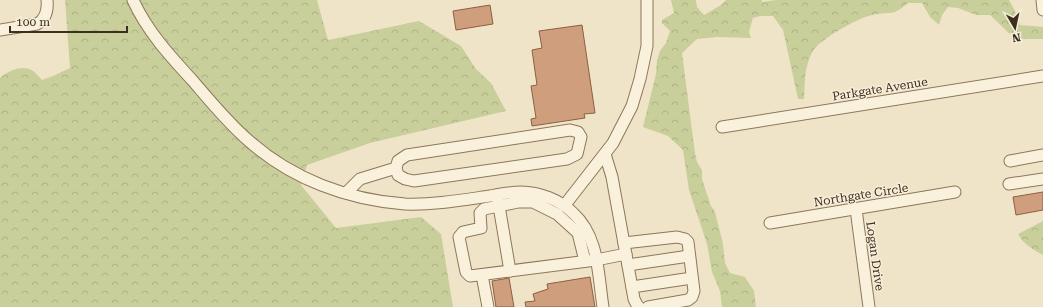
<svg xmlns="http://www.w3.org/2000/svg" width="1043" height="307" font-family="'Roboto Serif',serif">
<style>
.forest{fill:url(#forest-crowns)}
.building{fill:#cf9f7d;stroke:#8d5f41}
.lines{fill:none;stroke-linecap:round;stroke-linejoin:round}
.minor-casing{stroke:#8d765c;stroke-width:13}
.minor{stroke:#faf1dc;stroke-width:11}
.labels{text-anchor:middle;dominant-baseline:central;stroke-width:3;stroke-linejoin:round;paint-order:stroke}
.street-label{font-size:12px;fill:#3d2e20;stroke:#f7eed8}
</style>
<defs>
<pattern id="forest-crowns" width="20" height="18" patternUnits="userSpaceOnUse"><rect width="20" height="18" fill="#c9cf9b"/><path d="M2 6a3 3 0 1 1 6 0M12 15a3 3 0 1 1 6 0" fill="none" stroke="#aeb285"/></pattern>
</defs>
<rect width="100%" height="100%" fill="#f0e4c8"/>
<g class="forest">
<path d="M65 0H317L328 40 419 21 461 46 476 69 491 83 506 111 370 143 307 165 301 185 336 228 421 217 441 234 453 307H0V78C8 71 23 64 33 71 36 73 39 77 42 80L53 76 70 68Z"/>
<path d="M671 0H696L697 7 704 15 721 5 726 0H762V2L776 0H1009L1014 9 1020 25 1043 27V39H1015L990 15H976L958 8 948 7 942 15 939 25 930 17 922 3H908C892 17 890 11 872 15 858 18 827 36 816 47 813 50 809 58 808 63 804 74 805 88 804 99H798L783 30 773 16H760L753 18 749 32 751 38 717 37 697 39 682 53 695 153 697 162 702 170V179L711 206 715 212 723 244 725 263 730 273 745 277 754 291 756 307H722L720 291 712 272 707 244 689 190 683 150 668 136 643 127 656 74 657 60 660 51 666 43 670 31 662 23V20L674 13Z"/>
<path d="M1043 221V255C1035 251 1022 243 1018 234Z"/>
</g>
<g class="building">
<polygon points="490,5 493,24 456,30 453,11"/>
<polygon points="582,25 595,113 584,114 585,118 532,126 531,119 536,118 531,86 537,85 532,50 542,48 539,31"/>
<polygon points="1043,192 1043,210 1016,215 1013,197"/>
<polygon points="590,277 595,307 526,307 525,302 535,301 533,294 548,289 547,284"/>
<polygon points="509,278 514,307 496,307 492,281"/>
</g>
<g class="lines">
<defs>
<g id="minor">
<path d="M133 0C147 31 170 56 193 81 211 102 228 123 249 141 292 179 348 200 405 204 433 205 462 200 490 196 500 194 511 192 521 192 539 192 560 200 573 213 599 236 598 275 603 307"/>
<polyline points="1042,0 1043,10"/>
<path d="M0 30 37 24C46 19 48 10 47 0"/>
<polyline points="722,127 1043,76"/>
<polyline points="605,154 612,177 634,299 637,305 639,307"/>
<polyline points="1010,161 1043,155"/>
<polyline points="1009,184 1043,179"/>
<polyline points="346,193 360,179 396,168 398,161 407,155 570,130 578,132 581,137 577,154 567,159 414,181 405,179 398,175 396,168"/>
<polyline points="497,195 499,206 484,209 480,213 481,228 463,232 459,237 466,272 470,276 596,260 626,254"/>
<polyline points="564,206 613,143 632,106 640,79 647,46 647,0"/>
<polyline points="856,209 869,307"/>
<polyline points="770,223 955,192"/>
<polyline points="624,243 677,237 685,239 688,242 694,291 692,297 688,300 648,307"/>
<polyline points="628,265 689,256"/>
<polyline points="510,271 499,206 518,202 533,202 557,214 578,233 585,261"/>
<polyline points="482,275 488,307"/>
<polyline points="632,287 692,278"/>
</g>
</defs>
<use href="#minor" class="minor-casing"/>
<use href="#minor" class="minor"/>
</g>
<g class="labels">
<g class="street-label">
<text transform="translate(880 89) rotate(-9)">Parkgate Avenue</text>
<text transform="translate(861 195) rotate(-9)">Northgate Circle</text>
<text transform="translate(875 256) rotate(82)">Logan Drive</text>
</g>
</g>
<g transform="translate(1015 28) rotate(171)" stroke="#f7eed8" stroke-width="3" paint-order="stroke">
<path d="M0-3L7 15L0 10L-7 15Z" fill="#3d2e20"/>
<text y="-6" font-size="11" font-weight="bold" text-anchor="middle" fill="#3d2e20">N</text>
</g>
<path d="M10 26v6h117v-6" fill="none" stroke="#3d2e20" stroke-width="2"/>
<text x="16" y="26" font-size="12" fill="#3d2e20" stroke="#f7eed8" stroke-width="3" paint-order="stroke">100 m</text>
</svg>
